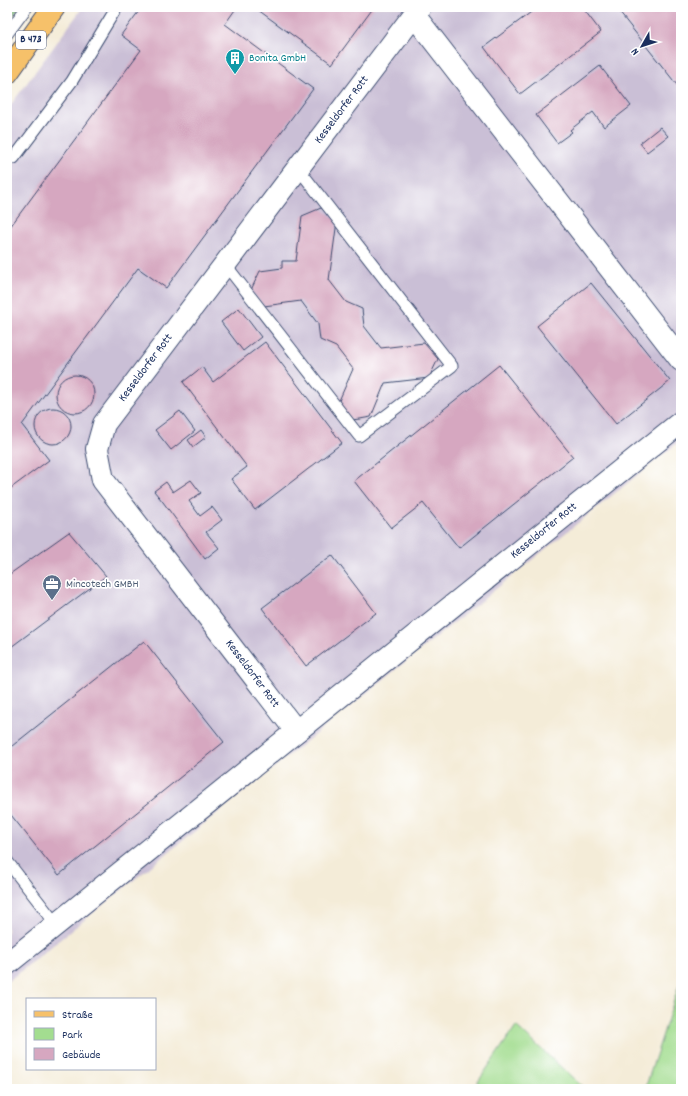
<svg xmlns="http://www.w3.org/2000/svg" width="688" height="1096" font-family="Dekko,sans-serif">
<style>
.industrial{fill:#cabfd6}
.green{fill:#a3dd90;stroke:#5f8677}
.forest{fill:#82bc7a;stroke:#4e766c}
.building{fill:#d6a7c0}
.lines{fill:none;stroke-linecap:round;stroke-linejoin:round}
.lane-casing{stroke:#3c4b70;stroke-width:13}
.street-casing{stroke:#3c4b70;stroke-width:24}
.primary-casing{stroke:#3c4b70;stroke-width:24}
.lane{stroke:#fff;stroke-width:11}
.street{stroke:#fff;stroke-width:22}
.primary{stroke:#f6c16b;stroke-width:22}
.labels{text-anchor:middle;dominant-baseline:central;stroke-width:3.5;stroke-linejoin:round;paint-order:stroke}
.shield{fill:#fff;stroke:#5f6d8e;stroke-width:1}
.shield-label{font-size:11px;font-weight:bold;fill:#1b2f5e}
.culture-label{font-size:12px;fill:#0d838f;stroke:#fff;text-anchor:start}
.street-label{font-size:12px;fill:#1b2f5e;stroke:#fff}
.service-label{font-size:12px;fill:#4e5e75;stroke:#fff;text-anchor:start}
</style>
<rect width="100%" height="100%" fill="#fff"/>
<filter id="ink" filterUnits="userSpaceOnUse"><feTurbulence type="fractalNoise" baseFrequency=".025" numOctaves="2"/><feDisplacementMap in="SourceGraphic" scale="8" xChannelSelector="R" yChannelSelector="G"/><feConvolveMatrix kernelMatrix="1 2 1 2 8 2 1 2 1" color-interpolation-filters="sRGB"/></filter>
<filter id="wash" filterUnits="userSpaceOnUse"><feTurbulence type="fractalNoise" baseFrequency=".012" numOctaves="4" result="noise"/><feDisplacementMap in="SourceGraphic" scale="16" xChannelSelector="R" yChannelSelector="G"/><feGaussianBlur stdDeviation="0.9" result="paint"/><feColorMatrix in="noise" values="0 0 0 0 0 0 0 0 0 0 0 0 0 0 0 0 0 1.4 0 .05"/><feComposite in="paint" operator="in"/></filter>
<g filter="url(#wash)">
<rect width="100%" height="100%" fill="#f4ecd8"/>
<polygon class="industrial" points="83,7 681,7 681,440 7,982 7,110"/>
<g class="green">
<polygon points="681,979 681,1089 645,1089"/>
<polygon points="516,1026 585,1089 473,1089"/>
</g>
<polygon class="forest" points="8,7 20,7 7,24 7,9"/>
<g id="blocks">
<g class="building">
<polygon points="142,7 237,7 225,24 313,89 166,288 138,268 22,425 49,460 7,491 7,231 141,50 121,35"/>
<polygon points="254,7 374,7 332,64"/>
<polygon points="538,7 582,7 601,32 520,94 484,47"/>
<polygon points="615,7 681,7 681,81 677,85"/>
<polygon points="600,66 631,106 604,127 593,112 570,130 572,132 557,143 536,115"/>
<polygon points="660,127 668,136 647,152 640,143"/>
<polygon points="321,208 337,221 329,280 346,302 362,309 364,326 381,348 424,343 438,359 429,378 385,383 371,417 360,419 351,420 338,403 353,369 336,347 320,340 318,324 301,301 264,306 251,290 260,271 282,268 282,261 296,261 302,216"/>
<polygon points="591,283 670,381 616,424 537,326"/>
<polygon points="239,308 261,337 243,351 221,322"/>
<polygon points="265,342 342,443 255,510 231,479 247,467 183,382 202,367 213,382"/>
<polygon points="499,365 573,457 459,548 423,503 391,528 354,481"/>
<circle cx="75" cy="394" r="19"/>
<circle cx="53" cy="426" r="18"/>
<polygon points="180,411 195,431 171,450 155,430"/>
<polygon points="201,430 206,437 193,447 188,440"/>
<polygon points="191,480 201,493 189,501 200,516 212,507 222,520 206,532 219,548 205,559 163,502 154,491 166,482 173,492"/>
<polygon points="69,532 106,576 7,650 7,576"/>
<polygon points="332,555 376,613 306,666 262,608"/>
<polygon points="144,641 224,742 59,875 7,810 7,750"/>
</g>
</g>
</g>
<g filter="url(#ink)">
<use href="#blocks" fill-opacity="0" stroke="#3c4b70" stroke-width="1"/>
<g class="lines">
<defs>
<g id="lane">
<polyline points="7,34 27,7"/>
<polyline points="14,158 72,81 117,7"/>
<polyline points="225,264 359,436 452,366 298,168"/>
<polyline points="7,861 56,924"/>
</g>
<g id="street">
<polyline points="414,15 681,360"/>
<polyline points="296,731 103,480 97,449 104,424 420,7"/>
<polyline points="7,964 681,422"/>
</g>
<polyline id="primary" points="7,73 54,7"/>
</defs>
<use href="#lane" class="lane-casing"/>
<use href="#street" class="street-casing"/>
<use href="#primary" class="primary-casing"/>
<use href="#lane" class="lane"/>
<use href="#street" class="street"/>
<use href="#primary" class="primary"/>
</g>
</g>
<defs>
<symbol id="building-pin" viewBox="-11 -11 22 30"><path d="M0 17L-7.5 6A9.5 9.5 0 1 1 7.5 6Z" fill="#0f9aa8" stroke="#fff"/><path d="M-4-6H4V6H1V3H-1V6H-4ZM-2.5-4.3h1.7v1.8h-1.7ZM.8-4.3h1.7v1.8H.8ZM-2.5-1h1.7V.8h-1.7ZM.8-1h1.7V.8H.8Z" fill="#fff"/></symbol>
<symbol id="office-pin" viewBox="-11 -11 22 30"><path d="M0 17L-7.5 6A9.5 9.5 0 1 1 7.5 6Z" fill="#5c6f8a" stroke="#fff"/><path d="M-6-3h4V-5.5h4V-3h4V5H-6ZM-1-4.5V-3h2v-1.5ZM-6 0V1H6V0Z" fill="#fff"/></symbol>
</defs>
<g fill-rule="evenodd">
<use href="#building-pin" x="224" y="47" width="22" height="30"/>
<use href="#office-pin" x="41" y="573" width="22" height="30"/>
</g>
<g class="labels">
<rect class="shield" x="16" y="31" width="30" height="18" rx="3"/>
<g class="shield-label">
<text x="31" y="40">B 473</text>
</g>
<g class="culture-label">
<text x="249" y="58">Bonita GmbH</text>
</g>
<g class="street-label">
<text transform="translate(342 110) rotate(-53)">Kesseldorfer Rott</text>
<text transform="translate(146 368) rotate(-53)">Kesseldorfer Rott</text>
<text transform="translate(544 531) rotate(-39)">Kesseldorfer Rott</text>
<text transform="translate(252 674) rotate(53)">Kesseldorfer Rott</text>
</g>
<g class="service-label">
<text x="66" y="584">Mincotech GMBH</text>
</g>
</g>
<rect width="688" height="1096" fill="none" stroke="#fff" stroke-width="24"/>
<rect x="26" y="998" width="130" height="72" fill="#ffffff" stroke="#a4acbf"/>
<rect x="34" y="1011" width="20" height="6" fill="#f6c16b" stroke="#a4acbf"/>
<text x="62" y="1018" font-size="12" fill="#1b2f5e">Straße</text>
<rect x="34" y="1028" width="20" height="12" fill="#a3dd90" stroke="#a4acbf"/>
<text x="62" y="1038" font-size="12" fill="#1b2f5e">Park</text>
<rect x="34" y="1048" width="20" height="12" fill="#d6a7c0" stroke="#a4acbf"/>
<text x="62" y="1058" font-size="12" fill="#1b2f5e">Gebäude</text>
<g transform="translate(642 46) rotate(231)" stroke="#ffffff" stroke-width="3" paint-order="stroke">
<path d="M0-3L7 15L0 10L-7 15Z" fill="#1b2f5e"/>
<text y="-6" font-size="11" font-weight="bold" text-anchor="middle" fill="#1b2f5e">N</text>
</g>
</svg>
